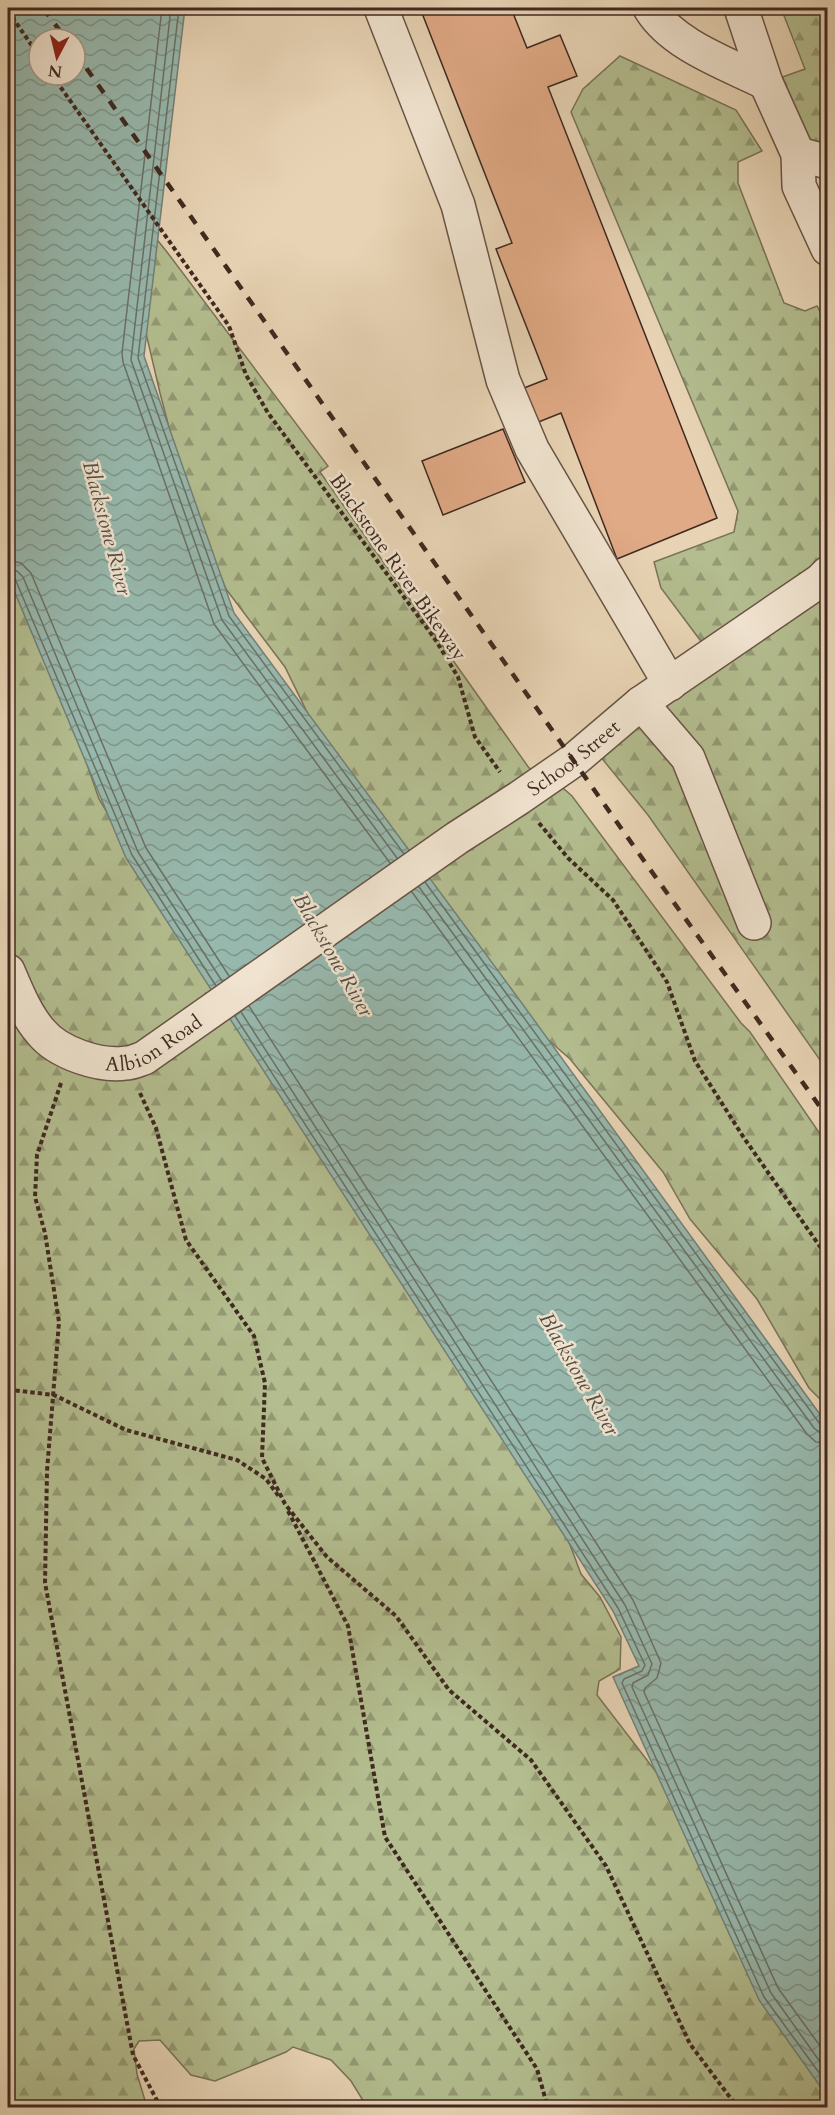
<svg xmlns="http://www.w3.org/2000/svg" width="835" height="2115" font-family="Cardo,serif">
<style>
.forest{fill:url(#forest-firs);stroke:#797358;stroke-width:1.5}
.water{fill:url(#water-waves);stroke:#747f75;stroke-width:1.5;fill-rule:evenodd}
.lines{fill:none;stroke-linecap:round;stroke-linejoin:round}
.shore{stroke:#6b7066;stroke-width:1.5}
.building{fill:#e0aa86;stroke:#3f2920;stroke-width:1.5}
.minor-casing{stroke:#695445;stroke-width:36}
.path{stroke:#3f2920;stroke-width:4;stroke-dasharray:4.5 3;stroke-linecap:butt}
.minor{stroke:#f0e3cf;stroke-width:33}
.rail{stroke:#3f2920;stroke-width:4.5;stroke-dasharray:10 10;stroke-linecap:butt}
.labels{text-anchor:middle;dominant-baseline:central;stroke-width:5;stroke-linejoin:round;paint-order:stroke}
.street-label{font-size:20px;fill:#3f2920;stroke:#f0e3cf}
.water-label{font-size:21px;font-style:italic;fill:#554d43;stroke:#f0e3cf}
</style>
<defs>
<pattern id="forest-firs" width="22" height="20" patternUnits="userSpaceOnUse" patternTransform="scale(1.5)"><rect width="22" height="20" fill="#b3bd8f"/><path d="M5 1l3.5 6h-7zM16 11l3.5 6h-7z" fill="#939a74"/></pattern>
<pattern id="water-waves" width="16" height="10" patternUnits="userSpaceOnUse" patternTransform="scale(1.5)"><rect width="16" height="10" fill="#97b8ad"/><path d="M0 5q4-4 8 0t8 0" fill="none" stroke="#7d968c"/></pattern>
</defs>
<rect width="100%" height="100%" fill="#e8d4b5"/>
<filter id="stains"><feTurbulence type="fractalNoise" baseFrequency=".00333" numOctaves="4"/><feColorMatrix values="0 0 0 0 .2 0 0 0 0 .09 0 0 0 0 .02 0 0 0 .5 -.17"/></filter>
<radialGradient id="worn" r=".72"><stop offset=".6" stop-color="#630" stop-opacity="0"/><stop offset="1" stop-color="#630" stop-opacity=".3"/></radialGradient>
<g class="forest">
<polygon points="781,8 827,8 827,162 798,154 766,83 805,69"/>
<polygon points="620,56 736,110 762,151 738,162 738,183 784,303 805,311 817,306 827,324 827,1070 648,815 591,745 706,648 661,588 654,562 734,532 738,511 571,112 583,89"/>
<polygon points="137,215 167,252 328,466 320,472 529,768 548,775 572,796 741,1023 750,1032 827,1144 827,1406 809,1388 757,1299 690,1219 663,1172 570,1059 521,1016 328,755 285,667 226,589 186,492 160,393 138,299"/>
<polygon points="8,433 14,554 99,799 173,924 548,1486 581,1574 600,1597 621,1637 620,1669 599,1681 597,1695 716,1850 827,2079 827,2107 367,2107 351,2081 331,2060 293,2047 286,2052 215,2081 191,2075 160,2040 139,2041 134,2049 137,2074 147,2107 8,2107"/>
</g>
<path class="water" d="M12 8H185L144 356 234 613 521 1002 827 1424V2096L759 2000 613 1677 639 1666 613 1611 126 858 8 576V48ZM39 39H75V75H39Z"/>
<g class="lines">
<g class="shore">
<polyline points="162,8 122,353 123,362 214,624 390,863"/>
<polyline points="171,8 131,360 222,620 397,858"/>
<polyline points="179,8 138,358 229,616 404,854"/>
<polyline points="8,560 21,563 31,573 146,848 229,976"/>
<polyline points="8,569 17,571 23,577 138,852 222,981"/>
<polyline points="8,576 13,577 16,581 132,855 216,986"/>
<polyline points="425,882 820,1424 828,1427"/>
<polyline points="419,887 814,1428 820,1433 828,1434"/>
<polyline points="412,892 807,1434 816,1442 828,1443"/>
<polyline points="249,1006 633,1600 661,1663 657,1678 645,1688 644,1692 778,1988 828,2057"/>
<polyline points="241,1012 625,1605 652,1664 648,1675 633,1683 632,1687 771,1993 828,2073"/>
<polyline points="235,1016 618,1608 645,1665 642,1671 624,1679 622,1683 764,1997 828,2085"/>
</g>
</g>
<g class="building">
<polygon points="420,8 511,8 527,48 560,35 577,76 548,87 717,518 617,559 561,413 536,423 524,388 547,379 496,249 512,243"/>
<polygon points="503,429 525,482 443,515 422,461"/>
</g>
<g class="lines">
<defs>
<g id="minor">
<polyline points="381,8 458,205 503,380 532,449 670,684"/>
<path d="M650 8C672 45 728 64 766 83"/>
<polyline points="741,8 766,83 798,154 799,186 828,249"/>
<polyline points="798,154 828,162"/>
<polyline points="641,703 688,758 754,923"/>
<path id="s1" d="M8 971C17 992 26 1015 41 1032 58 1053 100 1067 126 1063 132 1063 138 1060 144 1058L457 838 519 798 574 760 641 703 821 580 828 573"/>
</g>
</defs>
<use href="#minor" class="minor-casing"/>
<g class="path">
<polyline points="8,11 39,56"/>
<polyline points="52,75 229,326 246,375 268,413 435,639 458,677 475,737 500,772"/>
<polyline points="539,823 568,858 613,900 667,982 695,1061 744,1138 828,1258"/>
<polyline points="61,1083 37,1155 35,1197 45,1233 59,1322 47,1471 45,1583 133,2055 161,2108"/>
<polyline points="140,1093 156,1128 186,1240 254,1336 265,1383 262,1458 285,1504 327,1557 396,1616 449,1690 531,1760 606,1866 690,2044 738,2108"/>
<polyline points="8,1391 12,1390 54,1395 126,1430 237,1460 266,1479 280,1498"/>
<polyline points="288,1511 348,1626 385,1837 537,2069 548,2108"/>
</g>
<use href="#minor" class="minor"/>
<g class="rail">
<polyline points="43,8 66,39"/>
<polyline points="75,52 647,865 828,1118"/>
</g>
</g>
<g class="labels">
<g class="street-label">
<text transform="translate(398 567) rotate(55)">Blackstone River Bikeway</text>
<text stroke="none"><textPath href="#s1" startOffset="706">School Street</textPath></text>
<text stroke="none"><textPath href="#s1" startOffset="196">Albion Road</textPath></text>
</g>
<g class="water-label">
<text transform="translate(107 528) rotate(75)">Blackstone River</text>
<text transform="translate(333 955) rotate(60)">Blackstone River</text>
<text transform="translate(579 1374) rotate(60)">Blackstone River</text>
</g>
</g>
<rect width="835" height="2115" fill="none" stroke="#e8d4b5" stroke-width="30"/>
<rect x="9" y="9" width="817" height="2097" fill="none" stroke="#3f2920" stroke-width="3"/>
<rect x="15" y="15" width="805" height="2085" fill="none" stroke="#3f2920" stroke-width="1.5"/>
<g transform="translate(57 57) rotate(187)"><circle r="28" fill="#f0e3cf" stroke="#a99989" stroke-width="1.5"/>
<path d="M0-4.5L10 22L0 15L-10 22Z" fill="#8f2418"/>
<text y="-9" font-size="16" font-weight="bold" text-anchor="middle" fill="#3f2920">N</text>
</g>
<rect width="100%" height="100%" filter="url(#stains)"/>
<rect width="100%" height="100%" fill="url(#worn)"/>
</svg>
